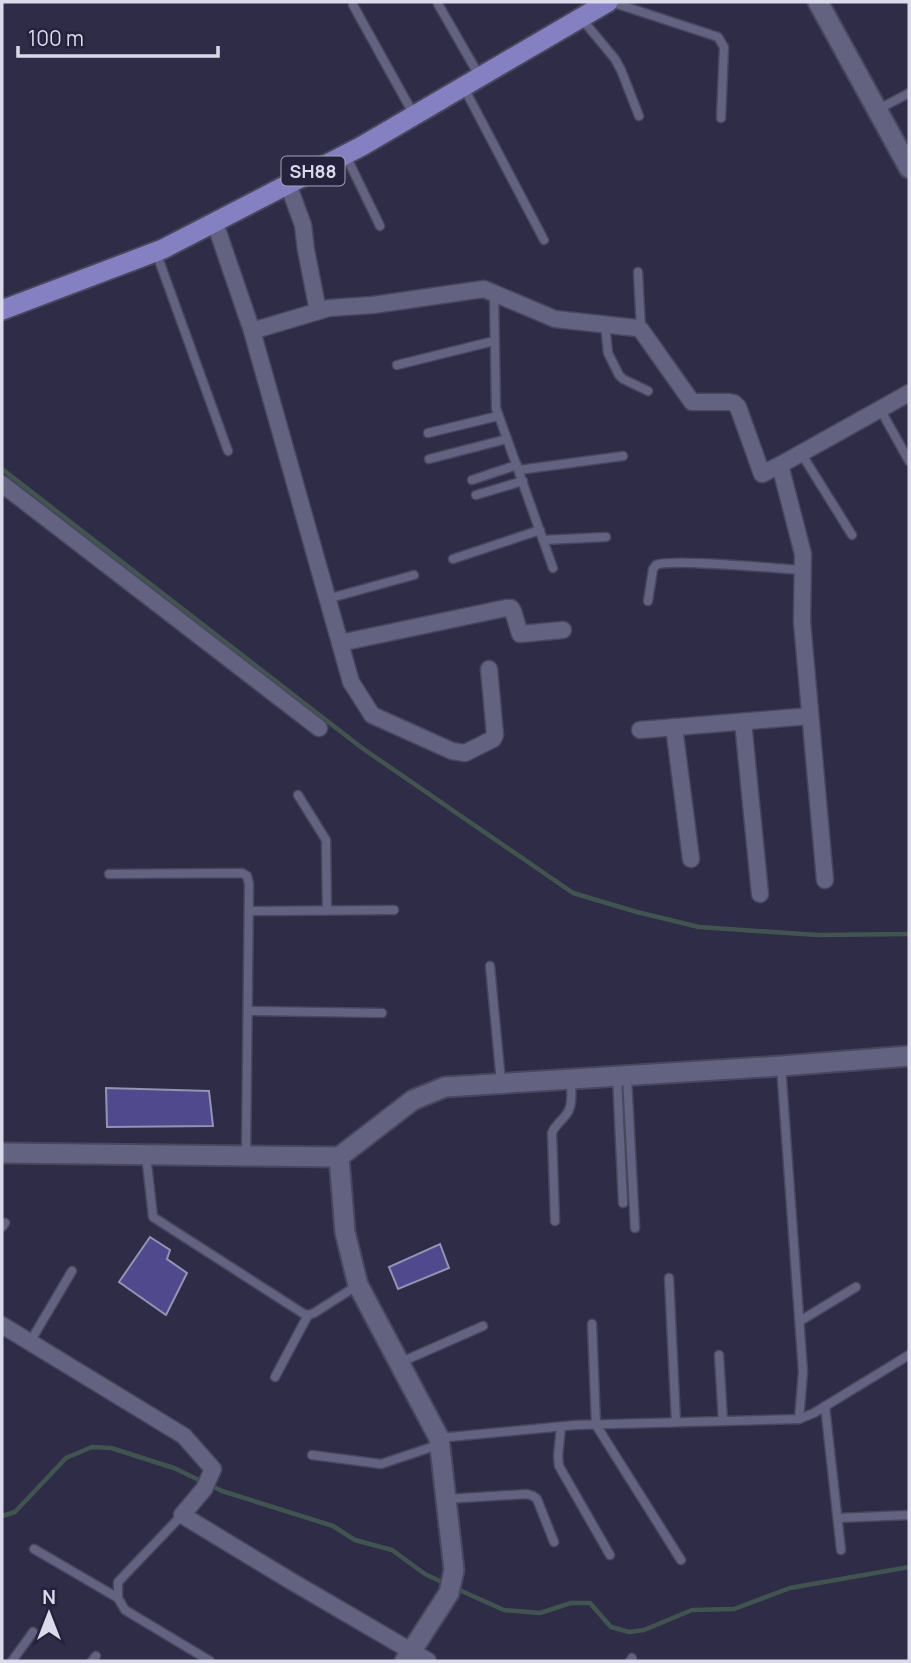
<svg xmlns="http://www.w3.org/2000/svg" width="911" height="1663" font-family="Manrope,sans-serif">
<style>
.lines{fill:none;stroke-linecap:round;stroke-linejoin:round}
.stream{stroke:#425450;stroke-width:4.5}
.building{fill:#50498e;stroke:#9493b3;stroke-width:2}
.service-casing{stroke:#49475e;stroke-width:11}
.minor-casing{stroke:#49475e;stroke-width:19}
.tertiary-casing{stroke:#49475e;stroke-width:23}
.primary-casing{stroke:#49475e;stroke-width:23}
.service{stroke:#636381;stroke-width:8}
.minor{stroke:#636381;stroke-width:16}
.tertiary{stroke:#636381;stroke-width:19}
.primary{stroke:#8580c2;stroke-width:19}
.labels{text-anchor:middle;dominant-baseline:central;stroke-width:5;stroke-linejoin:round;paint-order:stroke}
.shield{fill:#24223c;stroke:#a3a3b6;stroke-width:2}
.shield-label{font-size:18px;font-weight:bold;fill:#dadaeb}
</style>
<rect width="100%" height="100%" fill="#2e2c47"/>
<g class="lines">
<g class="stream">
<polyline points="2,469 362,748 573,893 637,912 699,927 817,935 909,934"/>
<polyline points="2,1516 15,1512 66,1458 92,1447 111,1448 174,1468 222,1491 333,1526 355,1540 392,1550 425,1574 444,1583"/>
<polyline points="455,1588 504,1610 540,1613 571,1603 590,1603 611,1627 629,1632 644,1630 692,1610 734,1609 790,1588 909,1567"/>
</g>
</g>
<g class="building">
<polygon points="106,1088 209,1091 213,1126 107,1127"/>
<polygon points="150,1237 170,1250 167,1259 187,1273 166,1315 119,1282"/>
<polygon points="440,1244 449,1268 398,1289 389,1267"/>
</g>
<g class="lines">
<defs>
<g id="service">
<polyline points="611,2 718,37 724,47 721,118"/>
<polyline points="438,4 480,77"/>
<polyline points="353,5 414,115"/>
<polyline points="581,18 615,59 621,70 639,116"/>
<polyline points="463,86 544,240"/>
<polyline points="877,110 909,93"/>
<polyline points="345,154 380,226"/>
<polyline points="156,252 228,451"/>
<polyline points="638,272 641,330"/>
<polyline points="494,294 496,408 553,568"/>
<polyline points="605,324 608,353 619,375 623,379 648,391"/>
<polyline points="397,365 494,341"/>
<polyline points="880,409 909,461"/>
<polyline points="428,433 498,416"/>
<polyline points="801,453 852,535"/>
<polyline points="429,459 507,439"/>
<polyline points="519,470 623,456"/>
<polyline points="472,480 517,465"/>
<polyline points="476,495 523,481"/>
<polyline points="544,540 606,537"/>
<polyline points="453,559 540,530"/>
<polyline points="327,599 414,575"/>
<path d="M648 601 653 569C654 568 655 566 656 565 668 558 782 569 803 570"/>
<polyline points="298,795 326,840 327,910"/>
<polyline points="109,874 242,873 247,876 249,884 246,1157"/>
<polyline points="249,911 394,910"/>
<polyline points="490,966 501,1082"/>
<polyline points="248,1011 382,1013"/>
<polyline points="781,1066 803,1372 799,1419"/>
<polyline points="617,1076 623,1203"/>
<polyline points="627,1077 635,1228"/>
<polyline points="146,1155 153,1217 304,1314 308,1315 314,1313 358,1285"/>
<path d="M555 1221 552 1133C555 1124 565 1119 569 1110 573 1101 571 1089 571 1080"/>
<polyline points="2,1227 5,1223"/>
<polyline points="669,1278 676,1422"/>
<polyline points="800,1321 856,1287"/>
<polyline points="592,1324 596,1425 681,1560"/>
<polyline points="30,1342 72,1271"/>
<polyline points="719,1355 723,1421"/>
<polyline points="399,1363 483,1326"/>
<polyline points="275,1377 308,1315"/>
<polyline points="825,1406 841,1550"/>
<polyline points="561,1427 558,1456 559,1466 610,1555"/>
<polyline points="439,1438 575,1425 799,1419 814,1413 909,1355"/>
<polyline points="312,1455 381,1464 438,1445"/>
<polyline points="446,1499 527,1494 533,1496 537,1499 554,1542"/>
<polyline points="182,1515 118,1582 118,1598 125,1610 210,1661"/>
<polyline points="838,1518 909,1515"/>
<polyline points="34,1549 118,1598"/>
<polyline points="12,1661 33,1632"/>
<polyline points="92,1661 96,1656"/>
<polyline points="630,1661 632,1658"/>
</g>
<g id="minor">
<polyline points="288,184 303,225 306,250 318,311"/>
<polyline points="215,223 252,331 351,682 372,715 452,751 465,753 493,739 495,735 489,669"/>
<polyline points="252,331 329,308 373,305 484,289 555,319 637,328 641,330 692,402 729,402 734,403 738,407 762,474 780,465 909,393"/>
<polyline points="780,465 803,554 802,622 825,880"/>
<polyline points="2,484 319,728"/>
<polyline points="340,643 506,608 511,608 513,611 520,634 563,630"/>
<polyline points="743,722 760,894"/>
<polyline points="674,727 691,859"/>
<polyline points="640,730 810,716"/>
<polyline points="2,1325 184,1436 213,1469 204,1489 182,1515 291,1581 428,1661"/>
</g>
<g id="tertiary">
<polyline points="818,2 909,168"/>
<polyline points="2,1153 339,1157 413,1100 445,1087 781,1066 909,1056"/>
<polyline points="339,1157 345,1232 358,1285 439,1438 454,1570 449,1593 405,1661"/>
</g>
<polyline id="primary" points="2,310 163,249 362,146 608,2"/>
</defs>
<use href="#service" class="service-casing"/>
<use href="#minor" class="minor-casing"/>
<use href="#tertiary" class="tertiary-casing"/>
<use href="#primary" class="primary-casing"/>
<use href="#service" class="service"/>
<use href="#minor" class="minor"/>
<use href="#tertiary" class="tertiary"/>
<use href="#primary" class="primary"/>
</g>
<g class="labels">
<rect class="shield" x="281.5" y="156.5" width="63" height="29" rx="5"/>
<g class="shield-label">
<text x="313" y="171">SH88</text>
</g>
</g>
<rect width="911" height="1663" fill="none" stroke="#dadaeb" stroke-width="7"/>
<g transform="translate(49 1614)" stroke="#24223c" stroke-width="5" paint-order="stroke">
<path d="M0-5L12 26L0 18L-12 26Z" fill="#dadaeb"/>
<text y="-10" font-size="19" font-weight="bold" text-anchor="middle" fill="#dadaeb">N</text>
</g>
<path d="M18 46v10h200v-10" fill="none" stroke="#dadaeb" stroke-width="3.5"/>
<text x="28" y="46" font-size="21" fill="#dadaeb" stroke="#24223c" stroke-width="5" paint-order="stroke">100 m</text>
</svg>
